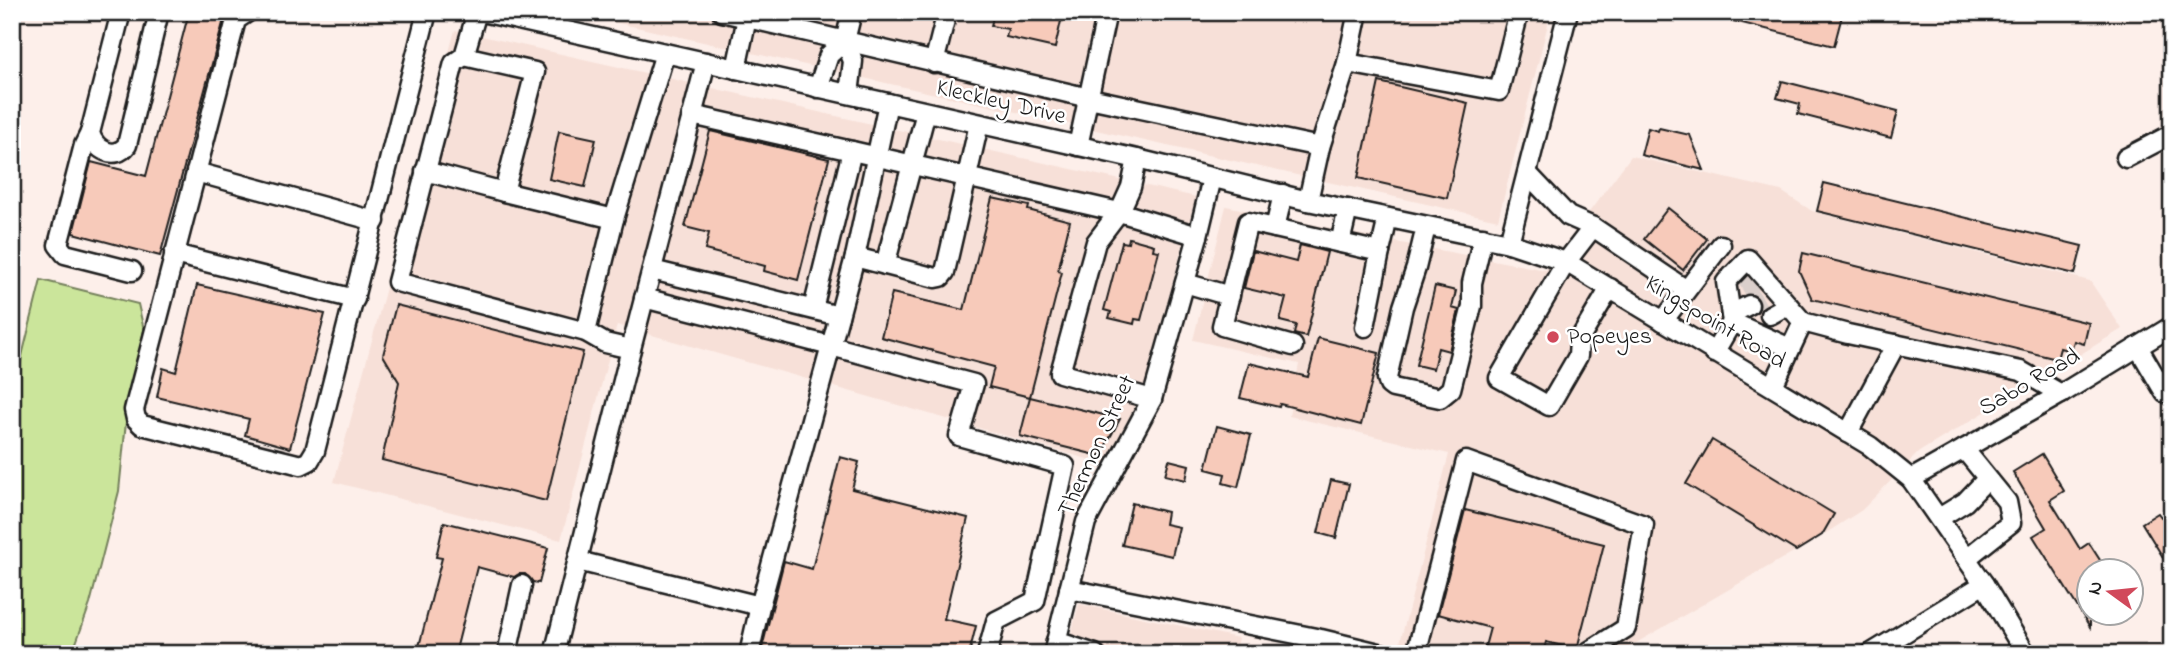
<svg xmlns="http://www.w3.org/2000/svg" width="2184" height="666" font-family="'Indie Flower',sans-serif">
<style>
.built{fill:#f7e0d8}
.green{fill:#cbe59b;stroke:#74805c;stroke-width:2}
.building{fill:#f7caba;stroke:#1c1c1c;stroke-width:2}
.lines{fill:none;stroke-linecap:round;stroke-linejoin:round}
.minor-tunnel{stroke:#dbcfcb;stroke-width:18;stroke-dasharray:18 9;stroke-linecap:butt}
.minor-casing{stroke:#1c1c1c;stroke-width:23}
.minor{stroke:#fff;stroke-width:18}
.poi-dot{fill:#d1495b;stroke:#fff;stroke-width:2.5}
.labels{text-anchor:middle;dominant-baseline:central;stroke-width:5;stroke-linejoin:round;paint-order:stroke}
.street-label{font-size:24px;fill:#1c1c1c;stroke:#fff}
.poi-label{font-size:24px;fill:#1c1c1c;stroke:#fff;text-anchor:start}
</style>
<rect width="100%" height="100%" fill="#fdefea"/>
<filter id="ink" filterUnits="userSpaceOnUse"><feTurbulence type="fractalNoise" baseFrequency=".0143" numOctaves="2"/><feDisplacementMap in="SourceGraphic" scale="14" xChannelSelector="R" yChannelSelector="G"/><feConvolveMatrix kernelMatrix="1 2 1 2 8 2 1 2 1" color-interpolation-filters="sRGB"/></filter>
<g filter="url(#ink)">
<g class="built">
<polygon points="569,12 1551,12 1498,220"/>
<polygon points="455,30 1196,197 1144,388 1105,464 617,325 561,540 334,482"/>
<polygon points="1631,156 1781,191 1812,211 2090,281 2122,329 1919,452 1862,510 1823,535 1617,654 1397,654 1449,454 1289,416 1299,364 1193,340 1226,206 1401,243 1546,270"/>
<polygon points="1079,604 1238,638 1234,654 1066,654"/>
</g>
<polygon class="green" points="41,280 138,304 144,330 127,412 119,491 90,604 72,654 12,654 12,396"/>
<g class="building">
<polygon points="189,12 226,12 160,256 73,233 91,162 146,176"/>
<polygon points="994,12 1063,12 1055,48 1006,37 1008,29 991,26"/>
<polygon points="1718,12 1843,12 1834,46 1718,17"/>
<polygon points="1782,81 1898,111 1891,138 1798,114 1800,104 1777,98"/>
<polygon points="1379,82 1468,103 1447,198 1358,178"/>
<polygon points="1648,128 1658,131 1659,128 1690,135 1704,170 1641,155"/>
<polygon points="559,131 596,139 585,187 549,179"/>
<polygon points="710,131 829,159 798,280 764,271 765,266 705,250 709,233 685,227"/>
<polygon points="1824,183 2082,246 2075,274 1817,211"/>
<polygon points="992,198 1029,206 1028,210 1070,221 1058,271 1062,272 1030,397 989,387 994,367 881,337 892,293 964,310"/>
<polygon points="1668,208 1707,239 1683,270 1644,239"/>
<polygon points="1129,238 1154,245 1153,250 1159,251 1141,320 1135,319 1134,324 1109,318 1111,312 1104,310 1122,242 1128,243"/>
<polygon points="1300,245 1327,252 1306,337 1294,334 1296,325 1280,321 1286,298 1244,288 1253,251 1296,262"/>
<polygon points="1803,253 2089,323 2084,344 2074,341 2071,351 2060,348 2057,359 1812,299 1799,271"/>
<polygon points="197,285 325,314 290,448 245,435 249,419 157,397 163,368 176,372"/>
<polygon points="1435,286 1456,291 1452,308 1459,310 1449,351 1438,348 1433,369 1416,365"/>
<polygon points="396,305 583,352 546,501 382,460 399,382 383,355"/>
<polygon points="1318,338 1379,353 1361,425 1280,404 1279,407 1240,398 1249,363 1308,377"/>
<polygon points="1030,397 1120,419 1100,456 1020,436"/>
<polygon points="1217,426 1251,435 1238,487 1223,483 1225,474 1206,469"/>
<polygon points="1712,440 1834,514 1822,535 1796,551 1686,484"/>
<polygon points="2042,454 2064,491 2050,500 2080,549 2089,543 2107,571 2090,571 2090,627 2033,536 2046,528 2013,472"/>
<polygon points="840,457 859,462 852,489 968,518 944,619 976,626 969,654 768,654 769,650 762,648 784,561 812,569"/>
<polygon points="1169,460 1189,465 1186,480 1165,475"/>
<polygon points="1331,480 1349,484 1336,538 1318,533"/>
<polygon points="1132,503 1167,512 1165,524 1179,527 1172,556 1122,545"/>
<polygon points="1465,510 1604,544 1578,645 1575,649 1546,642 1543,654 1483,654 1490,628 1438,614"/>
<polygon points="2172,510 2172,572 2142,523 2158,513 2161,517"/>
<polygon points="444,522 548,548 539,583 533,582 525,574 519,574 514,577 477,567 455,654 417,654 442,558 436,557"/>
</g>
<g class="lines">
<g class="minor-tunnel">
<polyline points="1742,289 1754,282"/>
<polyline points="1749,305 1762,297"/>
</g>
<defs>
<g id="minor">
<path d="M121 12 90 133C95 150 115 161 127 145L159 12"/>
<polyline points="248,12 236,20 134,410 136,419 142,425 301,465 309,461 315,451 427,12"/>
<polyline points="477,12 464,56 454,63 397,282 586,332 605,343 631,349"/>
<polyline points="482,12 1137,159 1308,201 1509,243 1566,262 1870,446 1911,479 1984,584 2026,654"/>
<polyline points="722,12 1089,98 1320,147"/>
<polyline points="845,41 853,61 849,94"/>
<polyline points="464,56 535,72 504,192 614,219"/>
<polyline points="934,63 947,12"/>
<polyline points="1347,63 1499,91 1519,12"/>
<polyline points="736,69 747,18"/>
<polyline points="818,88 829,55 845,41 852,12"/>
<polyline points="888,103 855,257 831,346 974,384 959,436 1065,466 1035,601 996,621 987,654"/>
<polyline points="692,115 852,151 813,309"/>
<polyline points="90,133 84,145 58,245 65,254 132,271"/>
<polyline points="1078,146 1107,12"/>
<polyline points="852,151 1119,212 1198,236"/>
<polyline points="2126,158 2172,134"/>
<polyline points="1137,159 1131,187 1121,209 1096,242 1060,373 1152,399"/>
<polyline points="425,171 504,192"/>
<polyline points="196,172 375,221"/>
<polyline points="1528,174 1568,216 1593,227 1685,289"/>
<polyline points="1283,194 1275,228 1248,222 1222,326 1293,346"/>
<polyline points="1308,201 1320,147 1347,63 1358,12"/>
<polyline points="1426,227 1416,268 1403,307 1387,378 1389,385 1393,388 1440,398 1451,389 1472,306 1472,283 1483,237"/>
<polyline points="1593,227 1566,262 1499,378 1549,406 1578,356 1579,340 1610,288"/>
<polyline points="1275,228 1380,252 1365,327"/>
<polyline points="1340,243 1348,209"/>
<polyline points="1509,243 1568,12"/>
<polyline points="1380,252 1388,218"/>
<polyline points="174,254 355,299"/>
<polyline points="855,257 936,278 941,277 945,272 979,124"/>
<polyline points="885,265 926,112"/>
<polyline points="652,270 839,316"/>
<polyline points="1185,283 1230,296"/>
<polyline points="1731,314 1749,305"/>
<polyline points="1770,315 1788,305"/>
<polyline points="1663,321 1721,245"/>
<polyline points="1732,322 1726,282 1748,259 1803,322"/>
<polyline points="586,332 614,219 665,53"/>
<polyline points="2138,347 2165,393"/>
<polyline points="1714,353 1732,322 1790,348"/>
<polyline points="1773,386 1803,322 1848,334 2021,371 2061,394"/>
<polyline points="1848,433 1896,344"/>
<polyline points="1964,449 2007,502 2011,523 1967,558"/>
<polyline points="1911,479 2061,394 2172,326"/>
<polyline points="1939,518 1965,502 1987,479"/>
<polyline points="578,561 760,606 831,346 644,298"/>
<polyline points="1069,589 1321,639 1383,654"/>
<polyline points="1056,641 1095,654"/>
<polyline points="507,654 522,585"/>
<polyline points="554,654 631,349 706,62"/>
<polyline points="749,654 760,606"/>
<polyline points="1053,654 1086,522 1152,399 1198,236 1212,178"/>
<polyline points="1416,654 1466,461 1644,525 1626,628 1585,654"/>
<polyline points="1870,654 1984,584"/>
</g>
</defs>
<use href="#minor" class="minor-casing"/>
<use href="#minor" class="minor"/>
</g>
</g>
<circle class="poi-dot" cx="1553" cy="337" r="7"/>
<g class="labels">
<g class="street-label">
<text transform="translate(1001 103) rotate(13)">Kleckley Drive</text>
<text transform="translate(1715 323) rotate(31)">Kingspoint Road</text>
<text transform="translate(2030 383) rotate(-30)">Sabo Road</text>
<text transform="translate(1098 446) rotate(-65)">Thermon Street</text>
</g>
<g class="poi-label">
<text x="1567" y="337">Popeyes</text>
</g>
</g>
<rect width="2184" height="666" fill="none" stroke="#fff" stroke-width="42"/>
<rect x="21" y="21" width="2142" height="624" fill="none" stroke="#1c1c1c" stroke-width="2.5" filter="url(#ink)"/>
<g transform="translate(2110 592) rotate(285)"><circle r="33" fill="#ffffff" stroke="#a4a4a4" stroke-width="2"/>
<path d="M0-5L12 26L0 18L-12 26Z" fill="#d1495b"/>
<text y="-10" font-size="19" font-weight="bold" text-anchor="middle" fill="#1c1c1c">N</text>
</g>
</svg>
